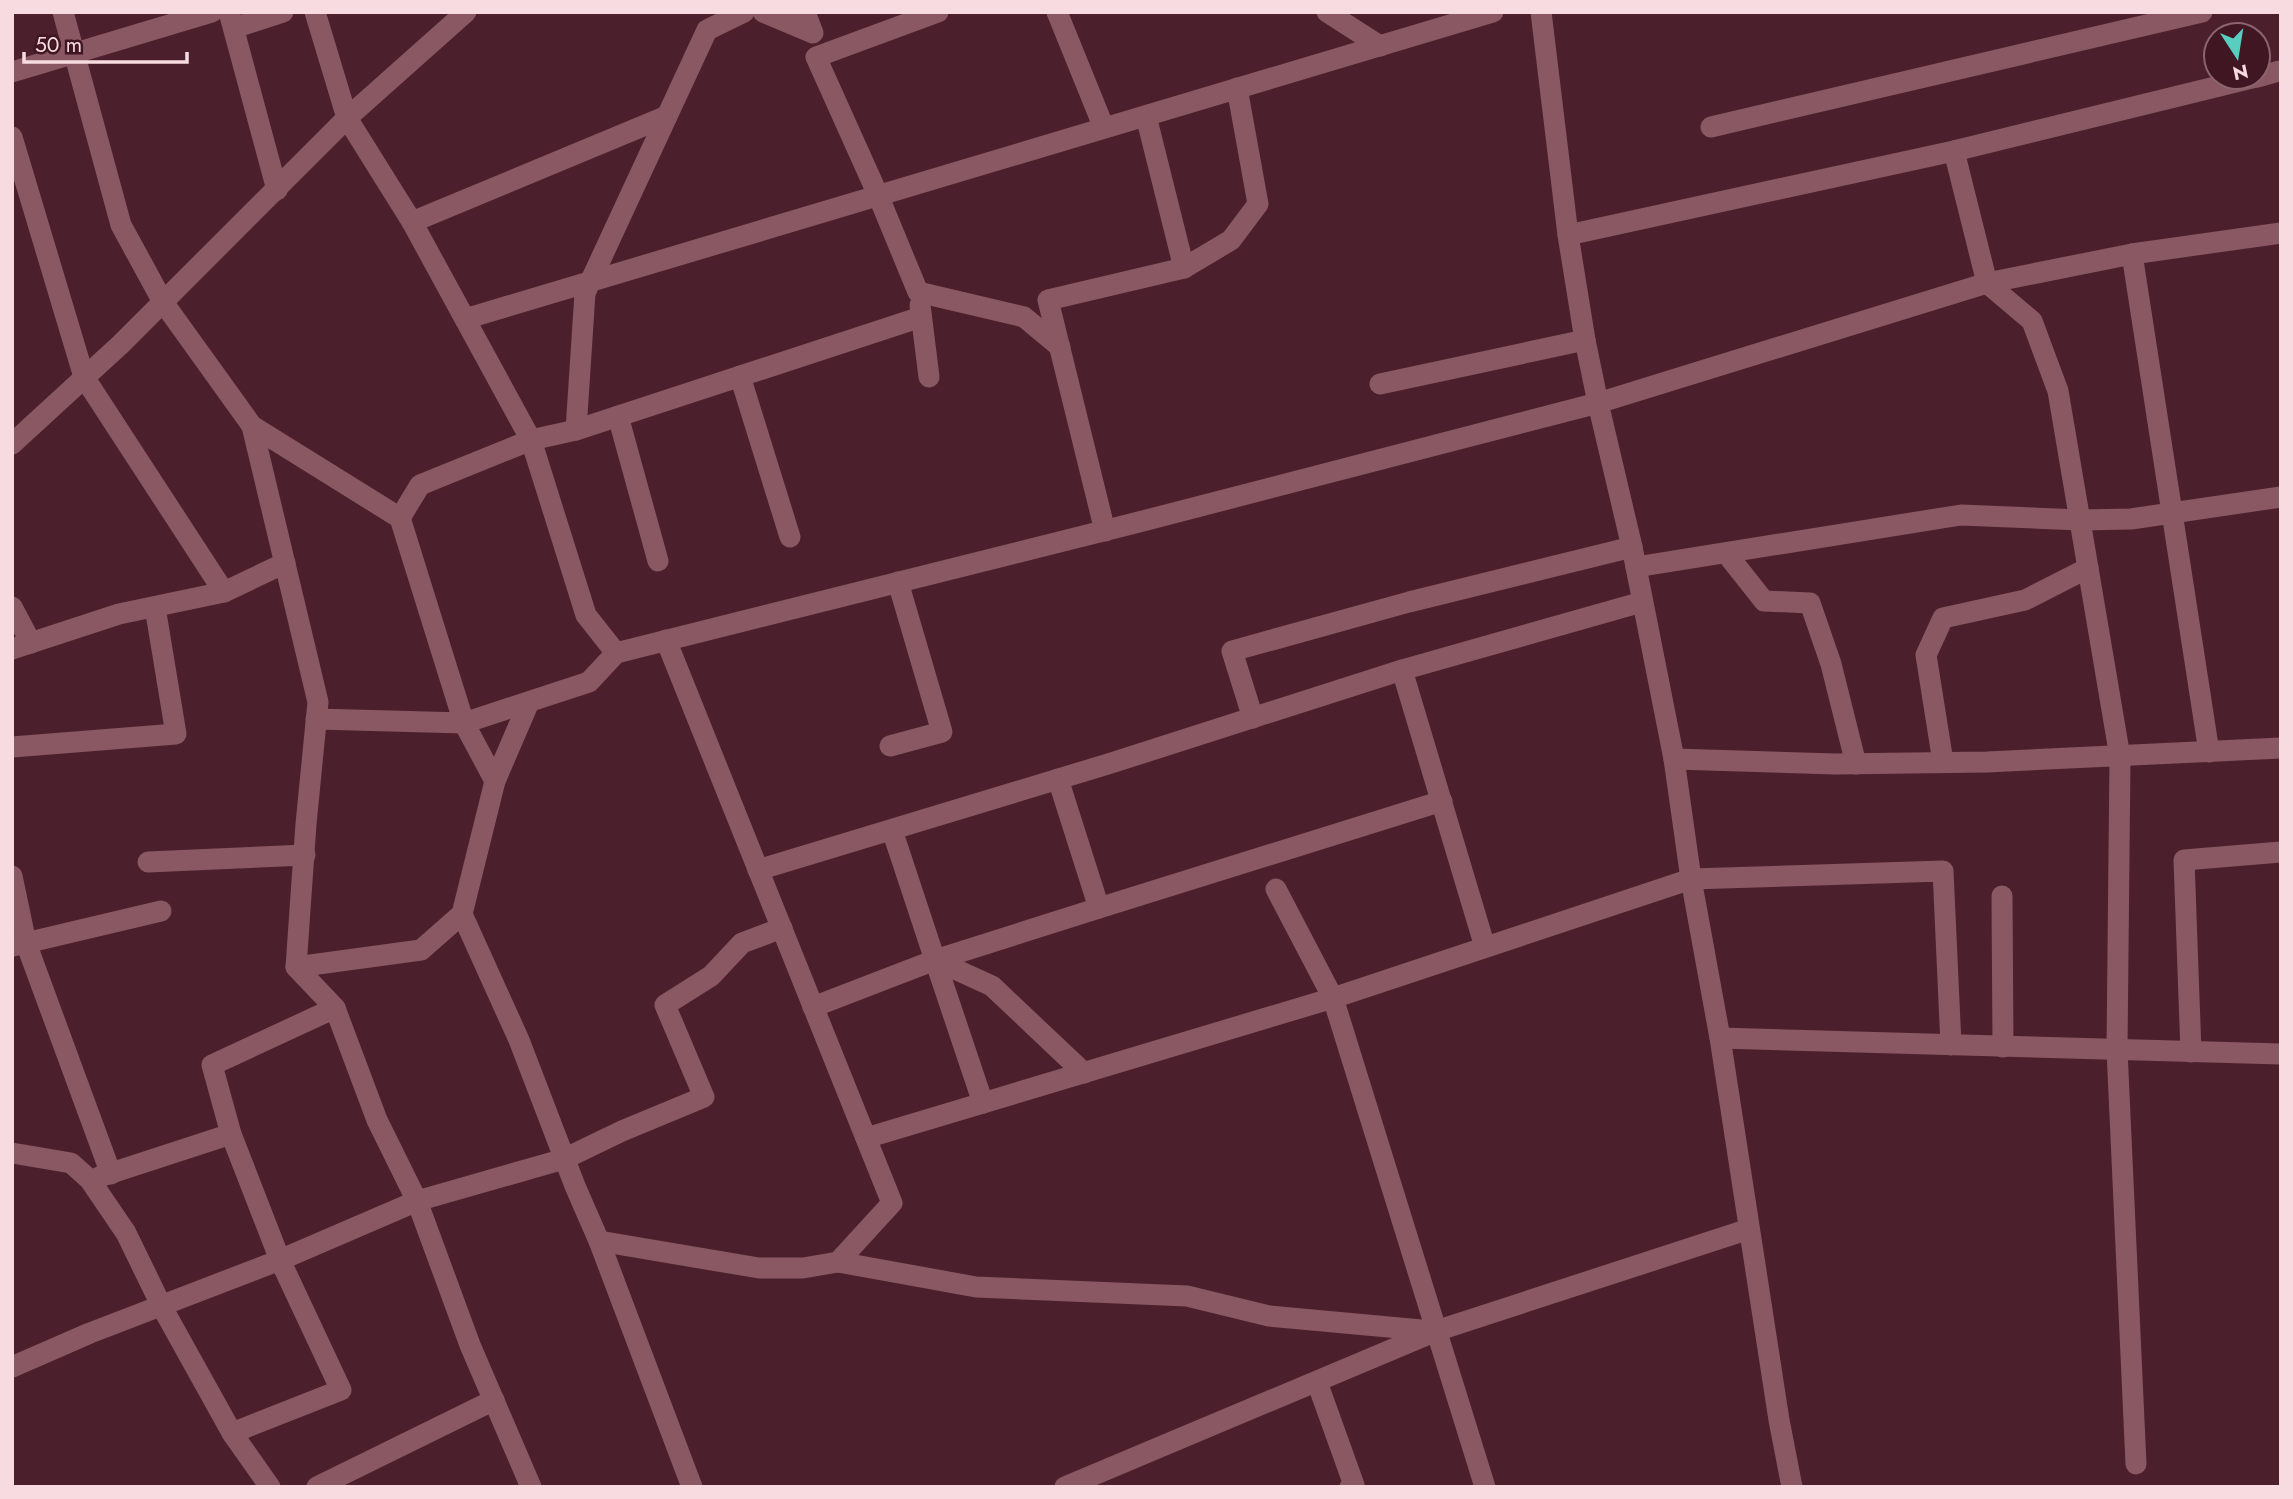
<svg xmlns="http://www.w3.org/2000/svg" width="2293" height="1499" font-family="Jost,sans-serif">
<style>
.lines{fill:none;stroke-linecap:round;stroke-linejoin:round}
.street{stroke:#895863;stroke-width:21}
.secondary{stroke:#895863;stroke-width:21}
</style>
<rect width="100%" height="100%" fill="#4b202c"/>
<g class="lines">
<g class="street">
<polyline points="63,12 121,225 163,302 252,426 318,702 306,824 296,967 335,1008 377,1120 417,1201 470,1345 531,1487"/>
<polyline points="229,12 277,190"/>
<polyline points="315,12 347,118 412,222 531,440 576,430 585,293 707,30 744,12"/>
<polyline points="763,12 813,33 805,12"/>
<polyline points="938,12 816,57 878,195 918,292 1024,317 1060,347"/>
<polyline points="1057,12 1104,128"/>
<polyline points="1327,12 1380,46"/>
<polyline points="1541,12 1568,235 1585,340 1598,403 1632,547 1674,759 1691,879 1720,1038 1779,1420 1792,1487"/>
<polyline points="234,28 283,12"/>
<polyline points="12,72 212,12"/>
<polyline points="2258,77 2279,71"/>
<polyline points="1711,127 2202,12"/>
<polyline points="12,137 84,377 224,592 119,614 12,649"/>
<polyline points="1954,151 1987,283 2032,321 2058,391 2120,757 2117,1050 2136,1464"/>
<polyline points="412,222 667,116"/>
<polyline points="1568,235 1954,151 2256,77"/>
<polyline points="2132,254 2209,752"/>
<polyline points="1184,268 1231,240 1258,204 1237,88"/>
<polyline points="920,305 929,377"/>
<polyline points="465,319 1493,12"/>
<polyline points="740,376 790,537"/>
<polyline points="1380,384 1585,340"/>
<polyline points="618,416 658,561"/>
<polyline points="252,426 400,518 464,723 495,781"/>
<polyline points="576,430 921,317"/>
<polyline points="12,444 121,344 347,118 466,12"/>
<polyline points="400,518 420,485 531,440 586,615 616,653 1135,523 1598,403 1987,283 2132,254 2281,233"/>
<polyline points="1105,531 1048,300 1184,268 1146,116"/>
<polyline points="1726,553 1764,601 1810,603 1831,664 1856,764"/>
<polyline points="1636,567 1961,515 2080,520 2131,519 2281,497"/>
<polyline points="224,592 285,563"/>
<polyline points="12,607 31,643"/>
<polyline points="1402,670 1485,947"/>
<polyline points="1253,718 1232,651 1409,602 1632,547"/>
<polyline points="316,719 464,723 589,682 616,653"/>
<polyline points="890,746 942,732 898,582"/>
<polyline points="12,747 176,734 155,607"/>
<polyline points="1674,759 1835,764 1987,762 2281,748"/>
<polyline points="1943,762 1926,655 1943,618 2025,600 2088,568"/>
<polyline points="1058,779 1099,908 1442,801"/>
<polyline points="892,830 935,960 992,986 1084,1073"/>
<polyline points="148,862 305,855"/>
<polyline points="758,870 1108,764 1402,670 1642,602"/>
<polyline points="12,876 26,943 111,1174"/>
<polyline points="1276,889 1333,998 1485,1487"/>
<polyline points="2002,896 2003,1047"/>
<polyline points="462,914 519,1040 575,1186 599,1241 759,1268 803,1268 838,1262 892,1203 666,640"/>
<polyline points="13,946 161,911"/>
<polyline points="935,960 983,1103"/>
<polyline points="296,967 421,950 462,914 495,781 529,702"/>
<polyline points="813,1007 935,960 1099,908"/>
<polyline points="2191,1052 2184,860 2281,852"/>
<polyline points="866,1138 1333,998 1691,879 1943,871 1951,1045"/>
<polyline points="12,1153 71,1163 90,1180 126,1233 162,1307 232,1433 270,1487"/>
<polyline points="99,1177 231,1134"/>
<polyline points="599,1241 692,1487"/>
<polyline points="838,1262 976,1287 1187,1296 1269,1316 1432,1331"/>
<polyline points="12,1367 90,1333 280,1260 231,1134 212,1065 335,1008"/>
<polyline points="1317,1382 1354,1485 1350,1487"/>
<polyline points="232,1433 341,1390 280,1260 417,1201 564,1159 622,1131 704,1097 665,1005 711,976 742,943 782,928"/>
<polyline points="317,1487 494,1400"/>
<polyline points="1065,1487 1436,1331 1749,1229"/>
</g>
<polyline class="secondary" points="1720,1038 2281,1054"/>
</g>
<rect width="2293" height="1499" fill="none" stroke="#f8dbe0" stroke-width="28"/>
<g transform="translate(2237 56) rotate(168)"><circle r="33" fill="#401622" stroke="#8a656e" stroke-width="2"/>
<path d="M0-5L12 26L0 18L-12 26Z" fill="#58cec0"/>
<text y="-10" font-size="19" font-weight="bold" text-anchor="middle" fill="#f8dbe0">N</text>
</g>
<path d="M24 52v10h163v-10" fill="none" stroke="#f8dbe0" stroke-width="3.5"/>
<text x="35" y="52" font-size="21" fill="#f8dbe0" stroke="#401622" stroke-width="5" paint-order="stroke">50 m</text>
</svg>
